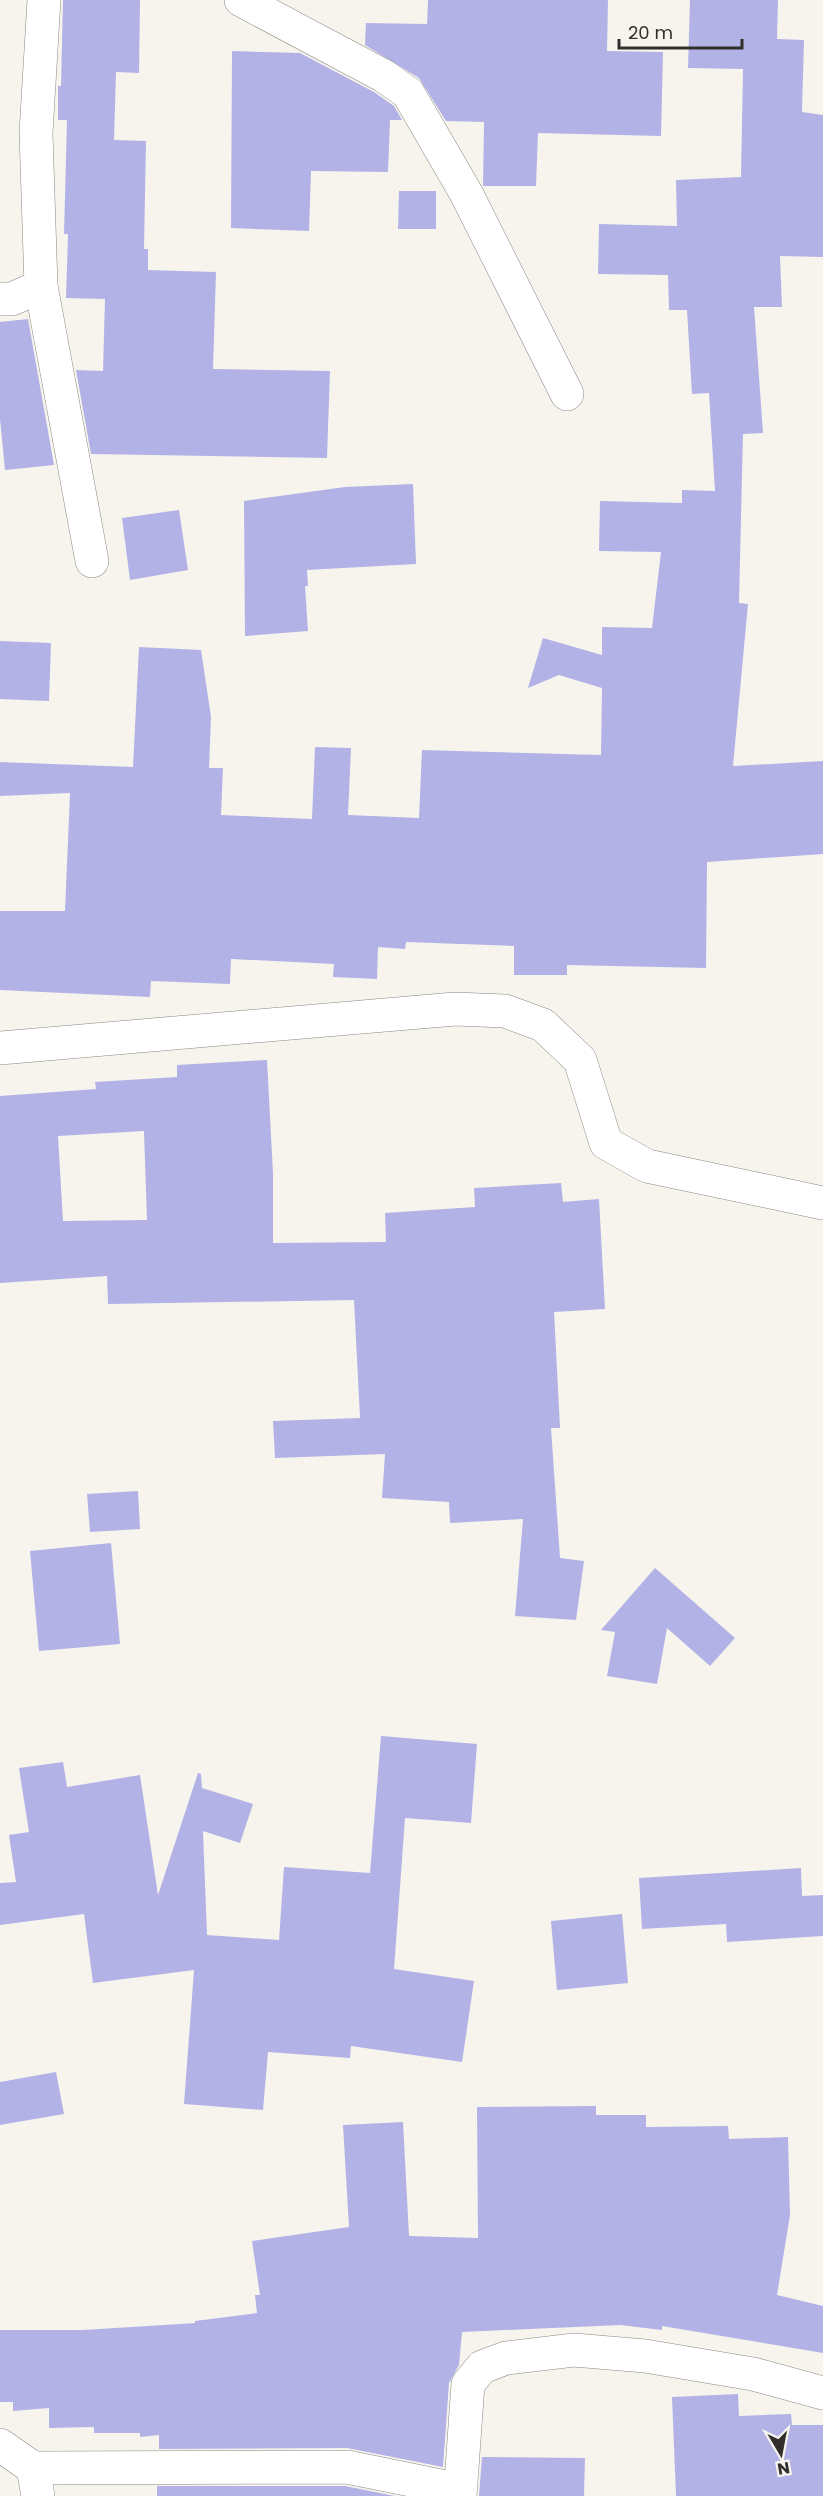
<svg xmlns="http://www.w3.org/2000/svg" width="823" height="2496" font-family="Poppins,sans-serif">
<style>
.building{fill:#b2b2e7;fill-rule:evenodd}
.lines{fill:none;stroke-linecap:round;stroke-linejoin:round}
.minor-casing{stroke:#8a8882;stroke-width:34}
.minor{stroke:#fff;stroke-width:33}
</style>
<rect width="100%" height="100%" fill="#f7f4ee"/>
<g class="building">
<polygon points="63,0 140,0 139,73 116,72 114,140 146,141 144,249 148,249 148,270 216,272 213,369 330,371 327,458 91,454 76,370 103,371 105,299 66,298 68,234 64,234 67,120 58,120 58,86 61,86"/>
<polygon points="428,0 608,0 607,51 663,52 661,136 538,133 536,186 483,186 484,122 446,121 419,78 365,45 366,23 427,24"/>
<polygon points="690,0 778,0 777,39 804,40 802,112 823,115 823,257 780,256 782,307 754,307 763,433 743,434 739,603 748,604 733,766 823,761 823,854 707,862 706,968 567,965 567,975 514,975 514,946 406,942 405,949 378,947 377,979 333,977 334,964 231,959 230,984 151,981 150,997 0,990 0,911 65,911 70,793 0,796 0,762 133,767 139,647 201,650 211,717 209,768 223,768 221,815 312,819 315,747 351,748 348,815 419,818 422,750 601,755 602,688 559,675 528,688 543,638 602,655 602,627 652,628 661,552 599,551 600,501 682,503 682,490 715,491 709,393 692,394 687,310 669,310 668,275 598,274 599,224 677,226 676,180 741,177 743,69 688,68"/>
<polygon points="232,51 300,53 374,92 394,106 402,120 390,120 388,172 311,171 309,231 231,228"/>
<polygon points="399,191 436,191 436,229 398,229"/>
<polygon points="28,319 54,465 5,470 0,419 0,322"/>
<polygon points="413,484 416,564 307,570 308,586 305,586 308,631 245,636 244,501 345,487"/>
<polygon points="179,510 188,570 130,580 122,518"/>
<polygon points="0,641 51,643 49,701 0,699"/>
<path d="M267 1060 273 1173V1243L386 1242 385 1213 475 1207 474 1188 561 1183 563 1202 599 1199 605 1309 554 1312 560 1428H551L560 1558 584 1561 576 1620 515 1616 523 1519 450 1523 449 1502 382 1498 385 1454 275 1458 273 1421 360 1418 354 1300 108 1304 107 1276 0 1283V1096L96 1089 95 1082 177 1077V1065ZM144 1131 147 1220 63 1221 58 1136Z"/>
<polygon points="138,1491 140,1529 90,1532 87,1494"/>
<polygon points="111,1543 120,1644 39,1651 30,1551"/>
<polygon points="655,1568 735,1638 710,1666 667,1628 657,1684 607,1676 615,1632 601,1630"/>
<polygon points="381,1736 477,1744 471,1823 405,1818 394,1969 474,1981 462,2062 351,2046 350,2058 268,2052 263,2110 184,2104 194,1970 93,1983 84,1914 0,1925 0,1883 16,1882 9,1835 29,1832 19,1768 63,1762 67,1787 140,1775 158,1895 198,1773 201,1774 202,1788 253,1804 240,1843 203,1831 207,1935 279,1940 284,1867 370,1873"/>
<polygon points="801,1868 802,1896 823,1895 823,1936 727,1942 726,1924 642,1929 639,1878"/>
<polygon points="622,1914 628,1983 557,1990 551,1921"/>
<polygon points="56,2072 64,2114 0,2125 0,2082"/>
<polygon points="596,2106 596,2115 646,2115 646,2127 728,2126 729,2139 788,2137 790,2215 777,2295 823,2306 823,2353 662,2326 662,2330 620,2325 462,2332 459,2365 449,2383 443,2467 347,2448 159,2449 159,2435 140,2437 140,2433 94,2433 94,2427 49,2428 49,2408 13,2411 13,2402 0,2402 0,2330 83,2330 195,2323 195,2321 257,2313 255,2295 260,2295 252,2241 349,2227 343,2125 403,2122 409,2236 478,2238 477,2107"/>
<polygon points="738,2394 739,2416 791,2414 792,2425 823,2425 823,2496 676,2496 672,2397"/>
<polygon points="482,2457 585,2458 584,2496 479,2496"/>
<polygon points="157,2486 345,2486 395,2496 157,2496"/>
</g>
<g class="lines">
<defs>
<g id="minor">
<polyline points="44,0 36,133 41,286 92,561"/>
<polyline points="241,0 384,76 408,93 466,193 567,394"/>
<polyline points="0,299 12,299 41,286"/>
<polyline points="0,1048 455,1009 505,1011 543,1025 580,1060 606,1143 647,1166 823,1203"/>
<polyline points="0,2445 33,2468 38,2496"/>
<polyline points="33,2468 347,2467 460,2490"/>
<polyline points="460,2496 468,2384 482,2367 506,2358 574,2350 645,2356 753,2374 823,2393"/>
</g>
</defs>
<use href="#minor" class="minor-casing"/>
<use href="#minor" class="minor"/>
</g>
<g transform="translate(781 2454) rotate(170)" stroke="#f7f4ee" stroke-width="4.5" paint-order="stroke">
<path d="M0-4.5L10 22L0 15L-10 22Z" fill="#302f2c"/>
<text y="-9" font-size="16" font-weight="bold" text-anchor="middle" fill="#302f2c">N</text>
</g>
<path d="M619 39v9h123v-9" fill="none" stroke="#302f2c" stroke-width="3"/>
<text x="628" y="39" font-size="18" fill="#302f2c" stroke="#f7f4ee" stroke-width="4.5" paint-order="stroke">20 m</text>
</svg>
